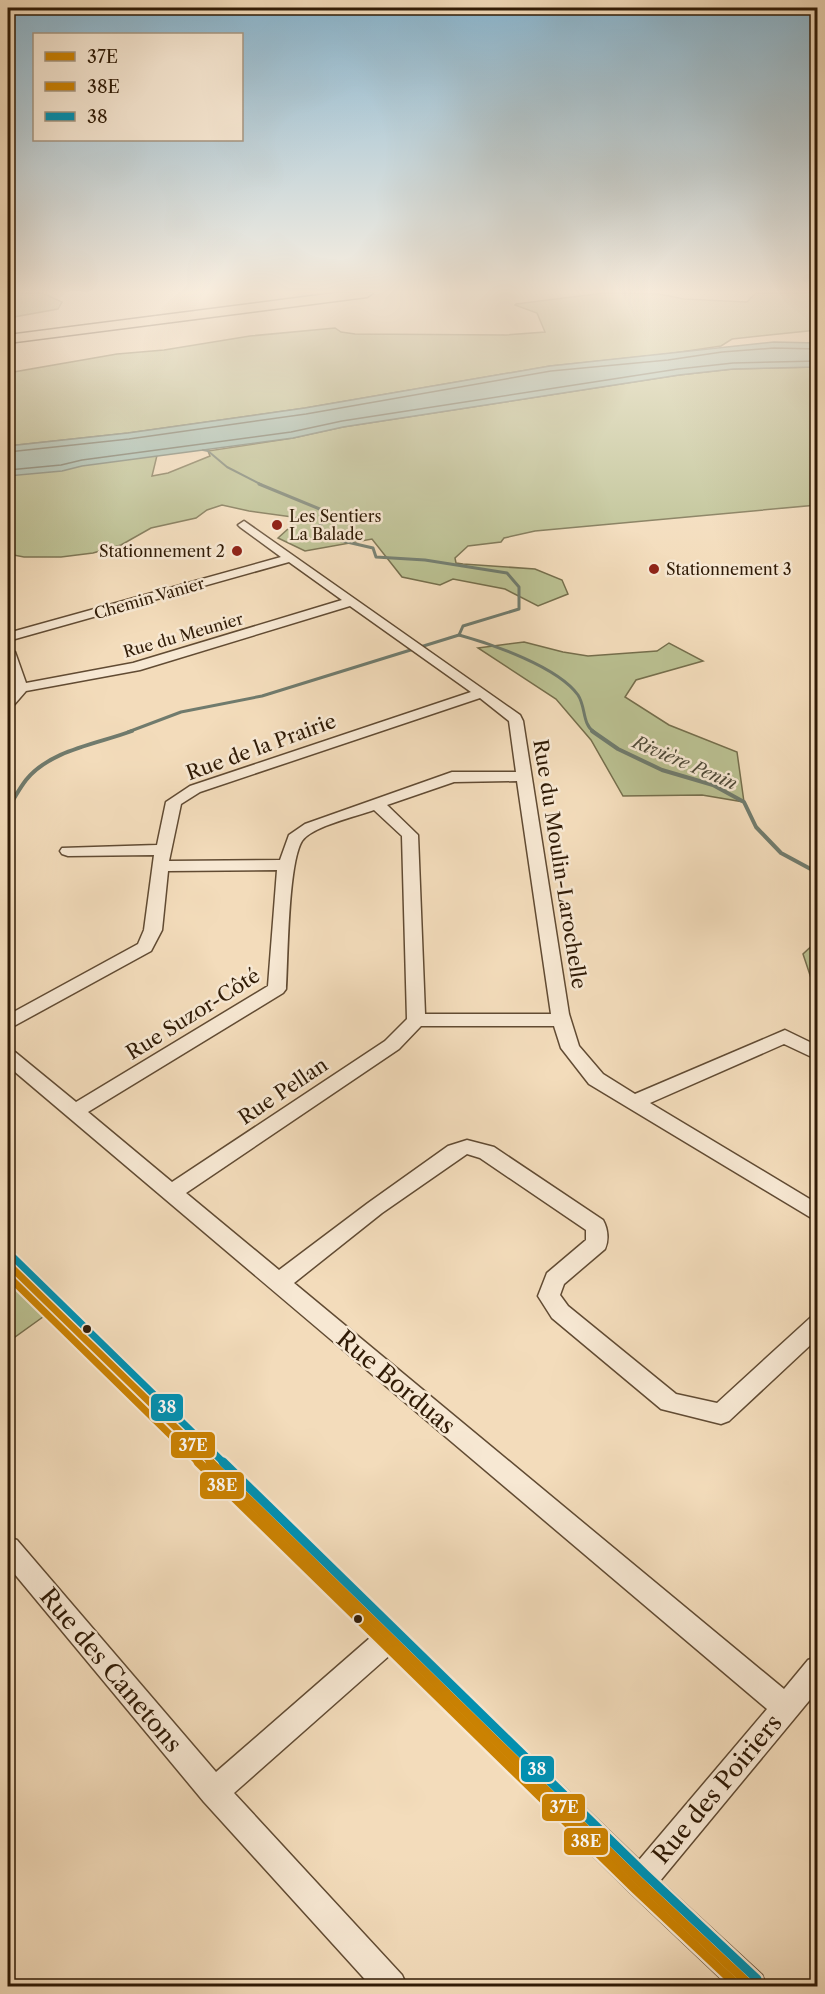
<svg xmlns="http://www.w3.org/2000/svg" width="825" height="1994" font-family="'Libre Caslon Text',serif">
<style>
.green{fill:#bac091;stroke:#756e4c;stroke-width:1.5}
.water{fill:#9bbbb1;stroke:#707b6d;stroke-width:1.5}
.lines{fill:none;stroke-linecap:round;stroke-linejoin:round}
.shore{stroke:#666b5c;stroke-width:1.5}
.stream-far2{stroke:#707b6d;stroke-width:2}
.stream-far1{stroke:#707b6d;stroke-width:3}
.stream{stroke:#707b6d;stroke-width:4}
.minor-casing{stroke:#614b33;stroke-width:3}
.highway-casing{stroke:#301b06;stroke-width:3}
.minor{fill:#f7e8d3;fill-rule:evenodd}
.highway{fill:#f3dcbb;fill-rule:evenodd}
.bus-1-far1-casing{stroke:#f7e8d3;stroke-width:11}
.bus-1-casing{stroke:#f7e8d3;stroke-width:14}
.bus-2-far1-casing{stroke:#f7e8d3;stroke-width:11}
.bus-2-casing{stroke:#f7e8d3;stroke-width:14}
.bus-3-far1-casing{stroke:#f7e8d3;stroke-width:11}
.bus-3-casing{stroke:#f7e8d3;stroke-width:14}
.bus-1-far1{stroke:#cb8202;stroke-width:7}
.bus-1{stroke:#cb8202;stroke-width:9}
.bus-2-far1{stroke:#cb8202;stroke-width:7}
.bus-2{stroke:#cb8202;stroke-width:9}
.bus-3-far1{stroke:#0091b3;stroke-width:7}
.bus-3{stroke:#0091b3;stroke-width:9}
.poi-dot{fill:#8f2418;stroke:#f7e8d3;stroke-width:2}
.bus-dot{fill:#301b06;stroke:#f7e8d3;stroke-width:2}
.labels{text-anchor:middle;dominant-baseline:central;stroke-width:5;stroke-linejoin:round;paint-order:stroke}
.far-poi-label{font-size:16px;fill:#301b06;stroke:#f7e8d3;text-anchor:start}
.far-street-label{font-size:16px;fill:#301b06;stroke:#f7e8d3}
.far-water-label{font-size:18px;font-style:italic;fill:#504b39;stroke:#f7e8d3}
.street-label{font-size:20px;fill:#301b06;stroke:#f7e8d3}
.near-street-label{font-size:24px;fill:#301b06;stroke:#f7e8d3}
.line-badge{stroke:#f7e8d3;stroke-width:2}
.badge-label{font-size:16px;text-anchor:middle;font-weight:bold;fill:#fff}
</style>
<rect width="100%" height="100%" fill="#f3dcbb"/>
<filter id="stains"><feTurbulence type="fractalNoise" baseFrequency=".00333" numOctaves="4"/><feColorMatrix values="0 0 0 0 .2 0 0 0 0 .09 0 0 0 0 .02 0 0 0 .5 -.17"/></filter>
<radialGradient id="worn" r=".72"><stop offset=".6" stop-color="#630" stop-opacity="0"/><stop offset="1" stop-color="#630" stop-opacity=".3"/></radialGradient>
<g class="green">
<polygon points="8,293 42,293 62,302 58,309 8,318"/>
<polygon points="604,293 659,294 684,299 747,302 756,293 817,293 817,330 732,339 721,346 667,354 550,366 305,408 128,433 8,446 8,373 117,354 164,350 250,336 335,328 341,332 355,334 506,335 545,332 537,313 515,305 516,304"/>
<polygon points="817,367 817,505 535,531 504,538 501,542 468,546 455,558 456,563 463,564 535,569 562,580 568,594 538,606 505,589 453,579 440,585 402,577 372,539 305,551 278,538 300,518 249,511 222,505 207,510 196,518 151,528 121,545 93,553 61,557 24,557 8,554 8,460 160,443 152,476 168,473 210,456 208,451 293,438 343,427 679,375 733,369"/>
<polygon points="524,642 563,652 588,656 657,651 669,643 703,661 636,680 625,697 669,725 737,752 744,802 702,795 623,796 591,740 556,699 478,648"/>
<polygon points="817,941 817,996 803,954"/>
<polygon points="8,1264 54,1309 8,1342"/>
</g>
<polygon class="water" points="774,342 817,343 817,367 733,369 679,375 343,427 293,438 82,466 62,471 8,476 8,446 128,433 305,408 550,366"/>
<g class="lines">
<g class="shore">
<polyline points="8,452 129,439 306,414 551,371 668,360 722,352 774,348 818,349"/>
<polyline points="8,470 61,465 82,460 291,432 342,421 678,369 733,363 818,361"/>
</g>
<polyline class="stream-far2" points="203,450 208,451 227,467 262,485"/>
<g class="stream-far1">
<path d="M259 484 322 510 321 524 317 528 321 536 373 548 376 557 425 560 507 573 519 587V609L463 626 459 635C492 644 558 667 578 695 586 707 582 724 594 732"/>
<polyline points="128,732 181,712 262,696 459,635"/>
</g>
<g class="stream">
<polyline points="592,731 618,749 662,770 713,785 744,802 756,827 781,853 818,873"/>
<path d="M8 808C14 799 19 789 26 780 50 750 97 744 132 731"/>
</g>
<defs>
<path id="minor" d="M244 521 520 715 523 721 569 1014 579 1046 603 1074 635 1094 785 1030 818 1046V1060L784 1044 650 1103 818 1204V1222L589 1084 561 1048 554 1026H421L399 1049 186 1193 279 1270 368 1203 448 1146 467 1140 494 1147 603 1220C608 1229 609 1240 605 1249L564 1284 560 1295 568 1306 676 1394 717 1403 810 1318 818 1315V1338L729 1421 721 1424 661 1409 552 1318 538 1296 547 1273 586 1240V1230L480 1158 467 1154 382 1213 294 1283 784 1689 808 1660 818 1656V1690L660 1881 762 1975 766 1986H729L630 1892 390 1655 234 1793 402 1975 407 1986H371L204 1802 8 1566V1537L17 1540 216 1772 371 1637 8 1277V1256L16 1258 639 1860 767 1709 8 1066V1050L15 1052 76 1102 268 986 277 870 168 871 162 930 151 951 14 1026 8 1028V1015L138 944 144 930 154 855 68 856 62 854 60 851 62 848 157 845 166 802 190 786 471 692 350 606 140 670 26 691 13 706 8 707V695L14 688 8 670V648L15 652 26 683 133 663 342 600 289 562 8 641V633L281 557 240 527 238 525ZM480 698 509 721 516 772H452L305 824 289 835 280 860 169 861 181 804 200 792ZM517 781 551 1014H425L418 835 387 805 454 782ZM374 810 402 836 407 1019 385 1041 172 1182 88 1112 283 993 286 989C288 958 288 864 302 841 311 827 357 816 374 810Z"/>
<polygon id="highway" points="335,293 373,293 367,297 8,343 8,335"/>
</defs>
<use href="#minor" class="minor-casing"/>
<use href="#highway" class="highway-casing"/>
<use href="#minor" class="minor"/>
<use href="#highway" class="highway"/>
<defs>
<polyline id="bus-1-far1" points="8,1264 212,1463"/>
<polyline id="bus-1" points="210,1462 640,1882 751,1986"/>
<polyline id="bus-2-far1" points="8,1276 199,1463"/>
<polyline id="bus-2" points="198,1462 634,1888 738,1986"/>
<polyline id="bus-3-far1" points="14,1258 224,1463"/>
<polyline id="bus-3" points="223,1462 646,1875 757,1979"/>
</defs>
<use href="#bus-1-far1" class="bus-1-far1-casing"/>
<use href="#bus-1" class="bus-1-casing"/>
<use href="#bus-2-far1" class="bus-2-far1-casing"/>
<use href="#bus-2" class="bus-2-casing"/>
<use href="#bus-3-far1" class="bus-3-far1-casing"/>
<use href="#bus-3" class="bus-3-casing"/>
<use href="#bus-1-far1" class="bus-1-far1"/>
<use href="#bus-1" class="bus-1"/>
<use href="#bus-2-far1" class="bus-2-far1"/>
<use href="#bus-2" class="bus-2"/>
<use href="#bus-3-far1" class="bus-3-far1"/>
<use href="#bus-3" class="bus-3"/>
</g>
<linearGradient id="sky" x2="0" y2="1"><stop stop-color="#89b7d2"/><stop offset="0.51" stop-color="#faefe0"/><stop offset="1" stop-color="#faefe0" stop-opacity="0"/></linearGradient>
<rect width="825" height="572" fill="url(#sky)"/>
<g class="poi-dot">
<circle cx="277" cy="525" r="6"/>
<circle cx="237" cy="551" r="6"/>
<circle cx="654" cy="569" r="6"/>
</g>
<g class="bus-dot">
<circle cx="87" cy="1329" r="5"/>
<circle cx="358" cy="1619" r="5"/>
</g>
<g class="labels">
<g class="far-poi-label">
<text x="289" y="516">Les Sentiers<tspan x="289" dy="18">La Balade</tspan></text>
<text x="225" y="551" text-anchor="end">Stationnement 2</text>
<text x="666" y="569">Stationnement 3</text>
</g>
<g class="far-street-label">
<text transform="translate(149 598) rotate(-16)">Chemin Vanier</text>
<text transform="translate(183 635) rotate(-16)">Rue du Meunier</text>
</g>
<g class="far-water-label">
<text transform="translate(685 763) rotate(23)">Rivière Penin</text>
</g>
<g class="street-label">
<text transform="translate(261 747) rotate(-20)">Rue de la Prairie</text>
<text transform="translate(560 864) rotate(81)">Rue du Moulin-Larochelle</text>
<text transform="translate(193 1014) rotate(-32)">Rue Suzor-Côté</text>
<text transform="translate(283 1091) rotate(-34)">Rue Pellan</text>
</g>
<g class="near-street-label">
<text transform="translate(396 1382) rotate(40)">Rue Borduas</text>
<text transform="translate(111 1670) rotate(50)">Rue des Canetons</text>
<text transform="translate(717 1789) rotate(-50)">Rue des Poiriers</text>
</g>
</g>
<g class="line-badge">
<rect x="150" y="1393" width="34" height="29" rx="6" fill="#0091b3"/>
<rect x="170" y="1431" width="46" height="28" rx="6" fill="#cb8202"/>
<rect x="199" y="1471" width="46" height="29" rx="6" fill="#cb8202"/>
<rect x="520" y="1755" width="35" height="28" rx="6" fill="#0091b3"/>
<rect x="541" y="1793" width="45" height="29" rx="6" fill="#cb8202"/>
<rect x="563" y="1827" width="46" height="29" rx="6" fill="#cb8202"/>
</g>
<g class="badge-label">
<text x="167" y="1413">38</text>
<text x="193" y="1451">37E</text>
<text x="222" y="1491">38E</text>
<text x="537" y="1775">38</text>
<text x="564" y="1813">37E</text>
<text x="586" y="1847">38E</text>
</g>
<rect width="825" height="1994" fill="none" stroke="#f3dcbb" stroke-width="30"/>
<rect x="9" y="9" width="807" height="1976" fill="none" stroke="#301b06" stroke-width="3"/>
<rect x="15" y="15" width="795" height="1964" fill="none" stroke="#301b06" stroke-width="1.5"/>
<rect x="33" y="33" width="210" height="108" fill="#f7e8d3" stroke="#a79681" stroke-width="1.5"/>
<rect x="45" y="52" width="30" height="9" fill="#cb8202" stroke="#a79681" stroke-width="1.5"/>
<text x="87" y="63" font-size="18" fill="#301b06">37E</text>
<rect x="45" y="82" width="30" height="9" fill="#cb8202" stroke="#a79681" stroke-width="1.5"/>
<text x="87" y="93" font-size="18" fill="#301b06">38E</text>
<rect x="45" y="112" width="30" height="9" fill="#0091b3" stroke="#a79681" stroke-width="1.5"/>
<text x="87" y="123" font-size="18" fill="#301b06">38</text>
<rect width="100%" height="100%" filter="url(#stains)"/>
<rect width="100%" height="100%" fill="url(#worn)"/>
</svg>
